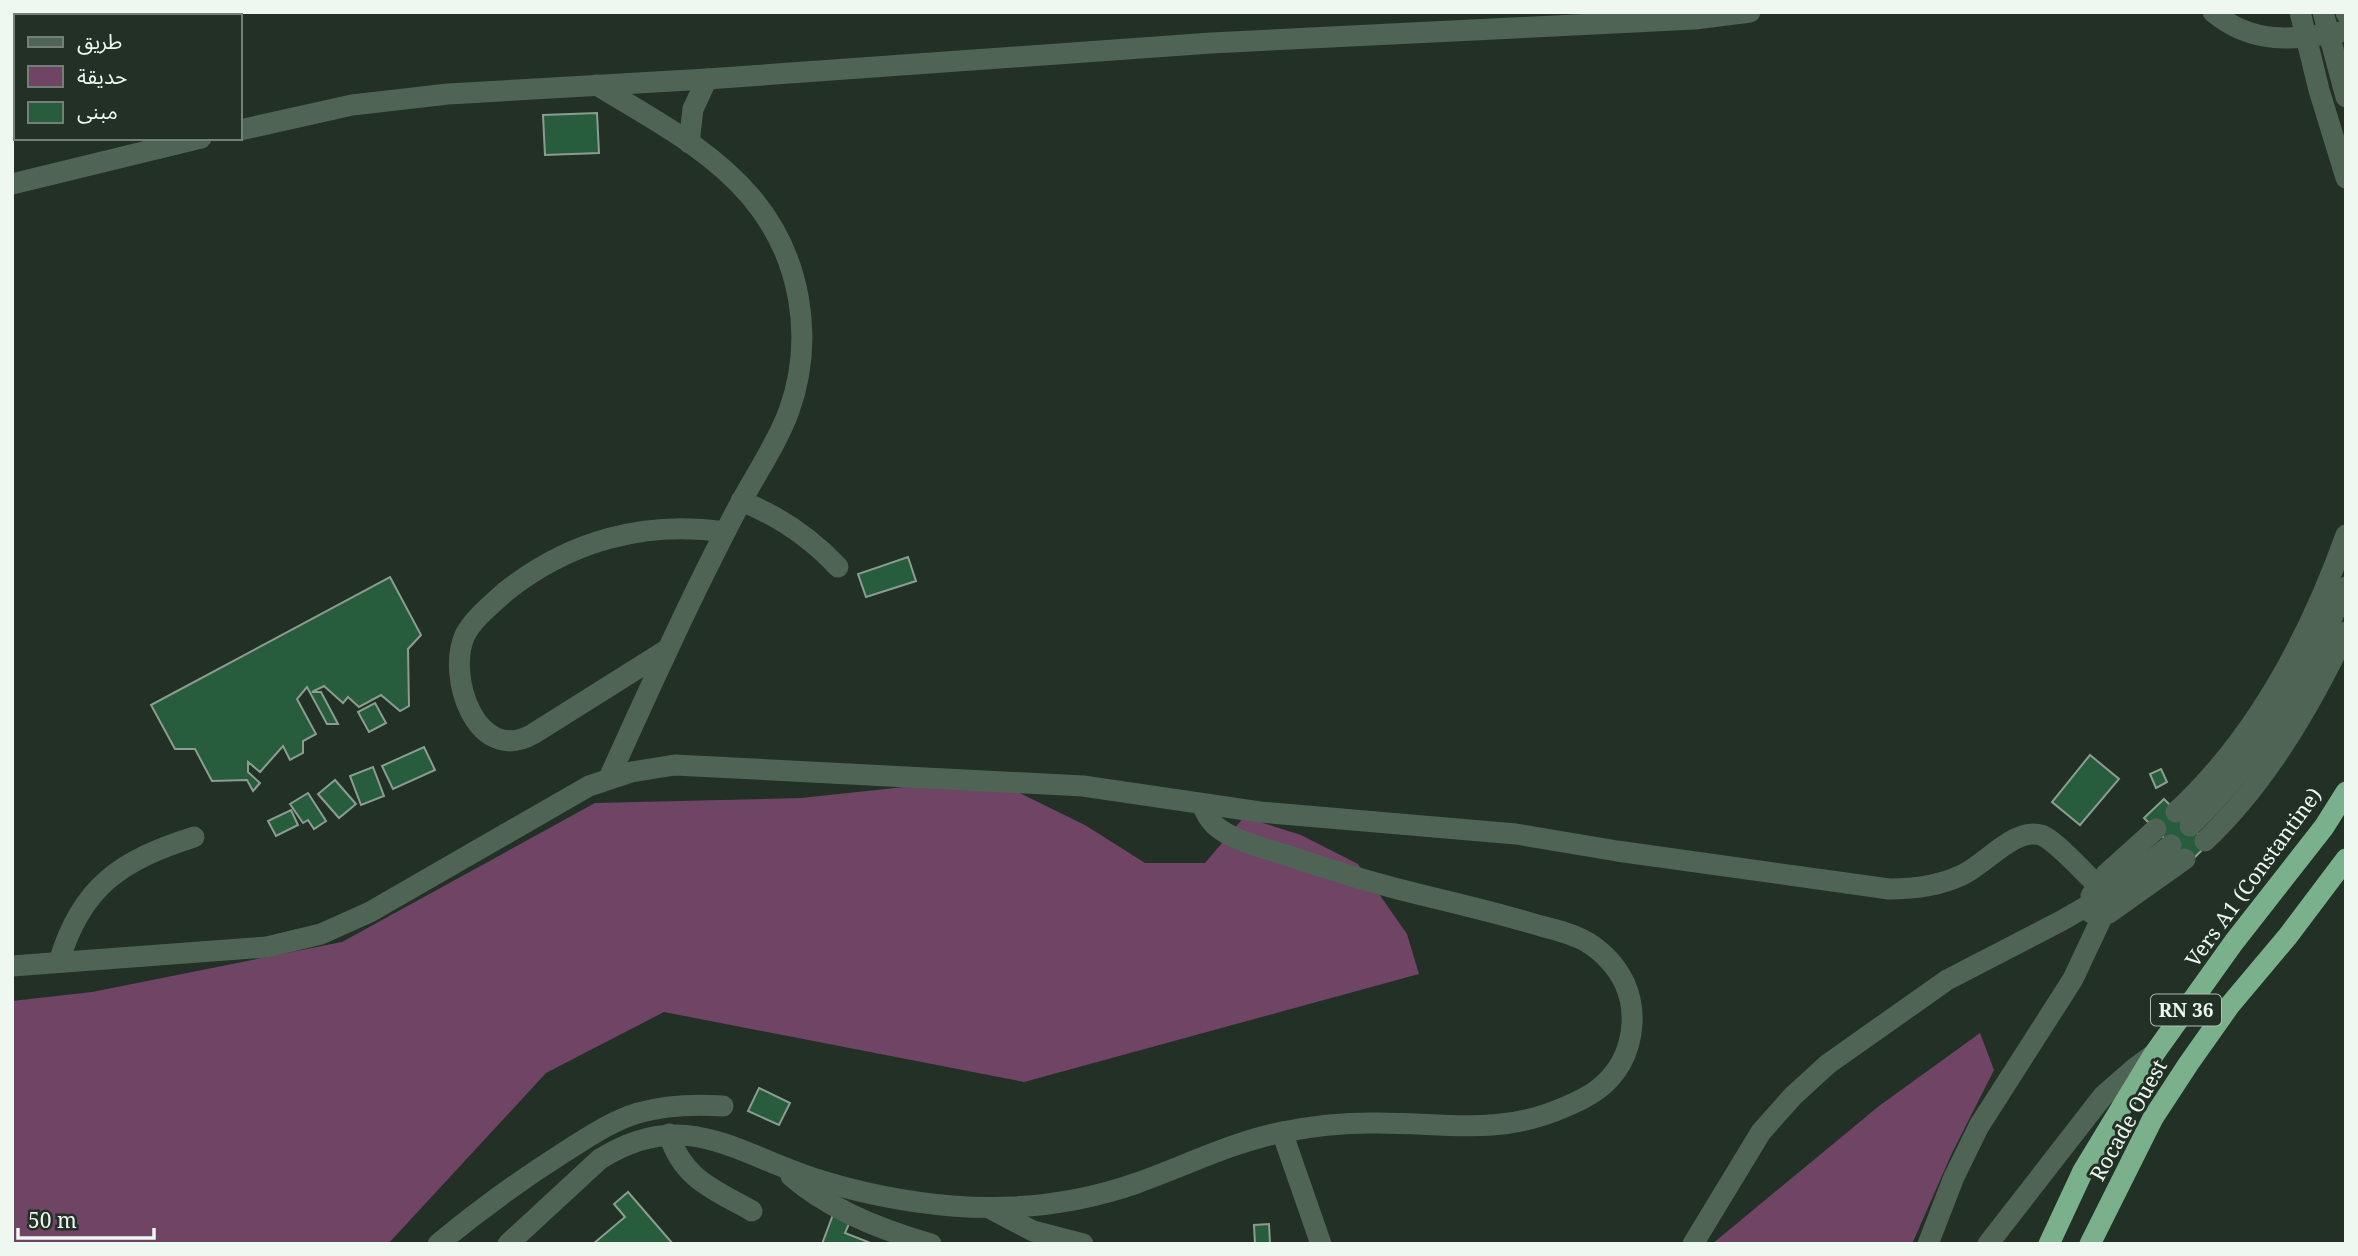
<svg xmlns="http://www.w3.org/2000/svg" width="2358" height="1256" font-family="'Noto Serif','Noto Sans Arabic',serif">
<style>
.green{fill:#6f4465}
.building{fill:#275d3c;stroke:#8b9d90;stroke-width:2}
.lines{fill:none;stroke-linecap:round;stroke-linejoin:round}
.minor{stroke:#4f6455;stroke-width:21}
.highway{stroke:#7ab18c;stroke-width:21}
.labels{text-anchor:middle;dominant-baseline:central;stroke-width:6;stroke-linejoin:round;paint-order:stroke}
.shield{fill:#223026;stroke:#b1bcb4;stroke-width:2}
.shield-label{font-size:19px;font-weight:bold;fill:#eef8f1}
.street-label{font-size:21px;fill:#eef8f1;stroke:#223026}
</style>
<rect width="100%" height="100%" fill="#223026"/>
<g class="green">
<polygon points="989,778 1085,825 1145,863 1205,863 1244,817 1301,835 1358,864 1407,934 1419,974 1024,1082 664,1012 546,1073 388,1244 12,1244 12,1001 92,992 342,942 595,803 801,798"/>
<polygon points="1980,1033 1994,1070 1952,1153 1912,1244 1712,1244 1879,1106"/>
</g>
<g class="building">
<polygon points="597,113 599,153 545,155 543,115"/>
<polygon points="908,557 916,581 866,597 858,574"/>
<polygon points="390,577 421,635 408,649 409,706 400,711 381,695 359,707 348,697 343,703 324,686 312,692 321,692 338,724 327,724 307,687 297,699 316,734 303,741 303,753 290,760 283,746 260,772 248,762 248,772 260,783 253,791 247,780 212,781 195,749 175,749 151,705"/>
<polygon points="375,703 386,723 369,732 358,712"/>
<polygon points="424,747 435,770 393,789 382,766"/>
<polygon points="2090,755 2119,779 2080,825 2052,802"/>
<polygon points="373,767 384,796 361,805 350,776"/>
<polygon points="2161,769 2167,782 2156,788 2150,774"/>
<polygon points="335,780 356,804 339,818 318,794"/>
<polygon points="308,793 326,821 314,829 308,820 303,823 290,804"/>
<polygon points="2164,799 2208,844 2189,863 2144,818"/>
<polygon points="291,810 298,825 276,836 268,821"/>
<polygon points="759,1088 790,1103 779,1125 748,1111"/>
<polygon points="628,1192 673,1244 593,1244 625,1217 614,1204"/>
<polygon points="834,1212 851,1219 845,1233 873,1244 822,1244"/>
<polygon points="1269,1224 1270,1243 1255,1244 1254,1225"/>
</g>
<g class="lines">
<g class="minor">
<path d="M2213 12C2255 47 2296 39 2346 31"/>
<polyline points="2300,12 2319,90 2346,178"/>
<polyline points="2323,12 2346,97"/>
<polyline points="2346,12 2346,13"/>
<path d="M597 85C650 118 710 148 751 197 801 256 815 338 789 411 777 443 758 471 742 500 730 522 719 544 708 566 673 636 641 707 609 778"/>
<polyline points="240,130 352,105 448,94 707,79 1211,43 1695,19 1750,12"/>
<polyline points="689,143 693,109 707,79"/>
<polyline points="12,184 201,138"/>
<path d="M741 501C779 516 810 537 838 567"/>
<path d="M665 651 533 734C477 766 446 677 465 635 474 618 491 605 505 592 569 541 645 520 725 532"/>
<path d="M2176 812C2257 737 2309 638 2346 535"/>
<path d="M2190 826C2259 761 2308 673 2346 587"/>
<path d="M2205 841C2266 783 2310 707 2346 632"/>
<polyline points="2091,896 2106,874 2156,829"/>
<polyline points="2090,912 2096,915 2109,913 2185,859"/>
<path d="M59 962C81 886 122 860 194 837"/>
<path d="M12 966 267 947 321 934 370 912 589 786 631 772 675 765 1083 786 1260 812 1516 834 1617 851 1889 889C1915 889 1939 886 1962 875 1986 864 2015 827 2041 835 2055 840 2085 873 2097 885"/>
<polyline points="1282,1132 1321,1244"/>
<path d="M669 1134C682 1179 715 1190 752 1211"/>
<path d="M791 1176C830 1210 881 1230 931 1244"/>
<polyline points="991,1209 1033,1231 1083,1244"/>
<path d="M438 1244C478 1211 519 1181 563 1153 587 1138 611 1121 638 1113 666 1105 694 1104 723 1106"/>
<path d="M508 1244 600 1159C684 1106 735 1153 816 1179 860 1193 906 1202 952 1206 1015 1211 1077 1204 1137 1183 1185 1166 1232 1142 1283 1132 1312 1126 1342 1123 1372 1123 1443 1122 1497 1137 1565 1107 1589 1097 1608 1086 1621 1063 1634 1039 1636 1009 1625 984 1617 967 1603 952 1587 942 1573 934 1557 930 1541 926 1504 915 1468 906 1430 897 1383 886 1336 872 1289 856 1268 849 1240 843 1221 830 1211 824 1206 815 1202 804"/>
<polyline points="1693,1244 1761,1132 1793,1096 1828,1064 1947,980 2061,921 2110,893 2171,845"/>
<polyline points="1928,1244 1954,1177 1979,1126 2073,979 2103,915"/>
<polyline points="1988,1244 2103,1096 2135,1068 2154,1054"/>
</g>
<g class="highway">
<polyline points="2049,1244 2083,1171 2154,1054 2234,942 2324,827 2346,792"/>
<polyline points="2090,1244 2153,1118 2189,1063 2230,1005 2288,936 2346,859"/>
</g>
</g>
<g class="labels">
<rect class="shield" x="2151" y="994.5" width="70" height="31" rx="5"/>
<g class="shield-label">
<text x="2186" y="1010">RN 36</text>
</g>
<g class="street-label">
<text transform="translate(2253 877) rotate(-54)">Vers A1 (Constantine)</text>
<text transform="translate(2128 1120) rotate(-61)">Rocade Ouest</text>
</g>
</g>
<rect width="2358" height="1256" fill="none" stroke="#eef8f1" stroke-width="28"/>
<rect x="14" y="14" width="228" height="126" fill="#223026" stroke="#748077" stroke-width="2"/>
<rect x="28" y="37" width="35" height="10" fill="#4f6455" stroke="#748077" stroke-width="2"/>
<text x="77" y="49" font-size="21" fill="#eef8f1">طريق</text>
<rect x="28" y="66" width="35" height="21" fill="#6f4465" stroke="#748077" stroke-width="2"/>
<text x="77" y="84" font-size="21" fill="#eef8f1">حديقة</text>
<rect x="28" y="102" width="35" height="21" fill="#275d3c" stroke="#748077" stroke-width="2"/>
<text x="77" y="119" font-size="21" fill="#eef8f1">مبنى</text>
<path d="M18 1228v10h136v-10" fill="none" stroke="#eef8f1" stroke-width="3.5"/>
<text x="28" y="1228" font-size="21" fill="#eef8f1" stroke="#223026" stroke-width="5" paint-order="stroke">50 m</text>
</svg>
